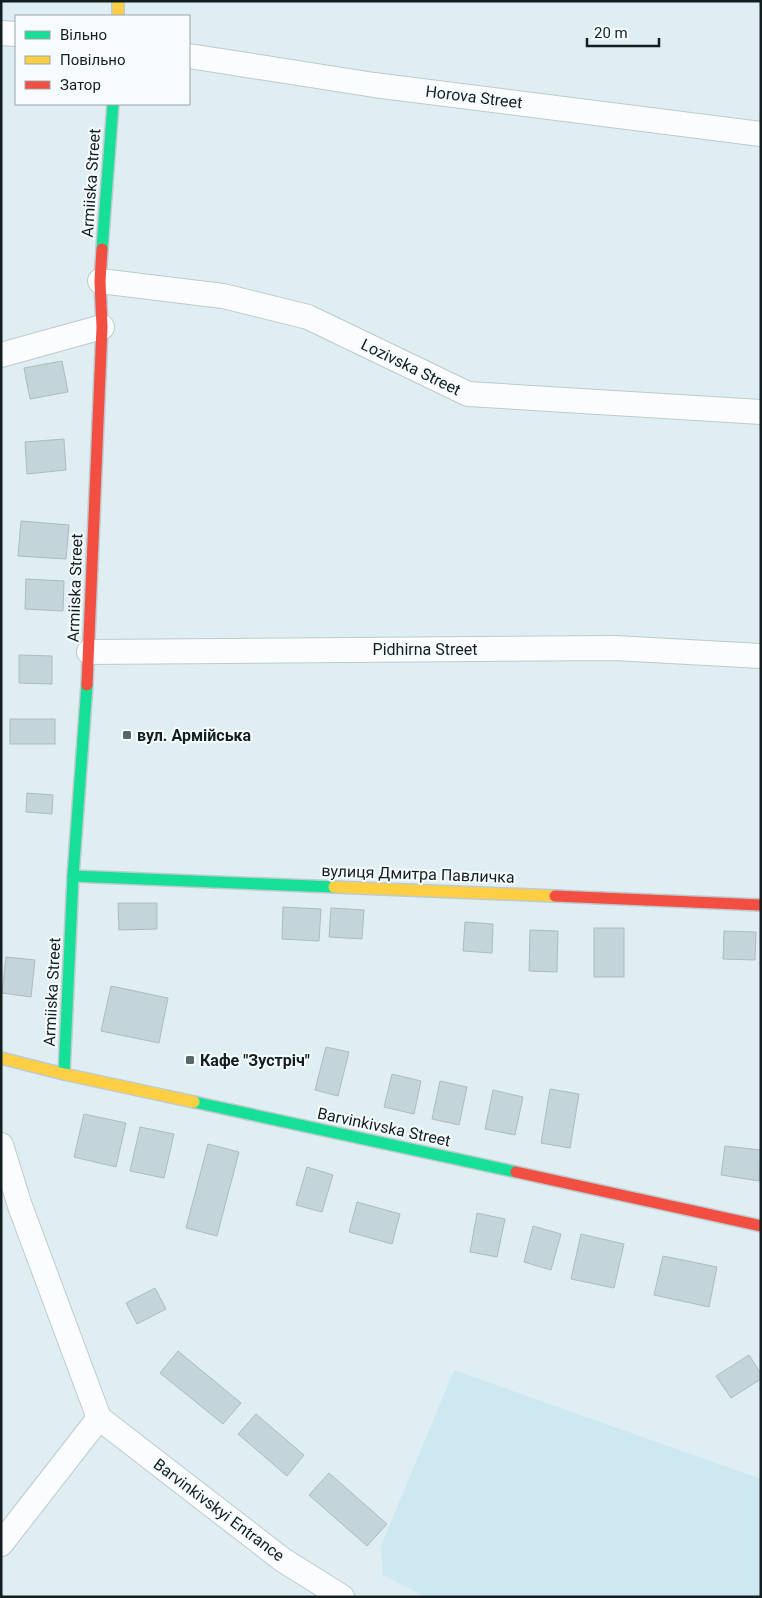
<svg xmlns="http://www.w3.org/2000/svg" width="762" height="1598" font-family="Roboto,sans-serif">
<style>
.built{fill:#cde8f1}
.building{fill:#c3d4da;stroke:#afbbbe}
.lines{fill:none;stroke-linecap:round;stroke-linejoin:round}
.street-casing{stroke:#becace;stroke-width:26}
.fast-casing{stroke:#becace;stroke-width:14}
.slow-casing{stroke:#becace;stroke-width:14}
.jam-casing{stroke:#becace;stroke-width:14}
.path{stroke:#cfd4d5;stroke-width:3;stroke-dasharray:2.5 4;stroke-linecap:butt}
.street{stroke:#fafcfd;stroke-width:24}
.fast{stroke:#16e098;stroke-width:11}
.slow{stroke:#ffcf43;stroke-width:11}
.jam{stroke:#f24e42;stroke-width:11}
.poi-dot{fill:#5a676a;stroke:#f6fcfe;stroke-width:2}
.labels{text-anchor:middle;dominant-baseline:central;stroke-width:4;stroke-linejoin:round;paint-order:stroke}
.street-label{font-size:16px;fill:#131e20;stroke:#f6fcfe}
.poi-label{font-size:16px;font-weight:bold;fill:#131e20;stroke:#f6fcfe;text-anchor:start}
</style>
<rect width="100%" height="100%" fill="#dfeef3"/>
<polygon class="built" points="454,1370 761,1479 761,1597 426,1597 383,1575 381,1546"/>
<g class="building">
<polygon points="62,361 68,392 30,399 24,368"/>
<polygon points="64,439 66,470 27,474 25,442"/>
<polygon points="21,521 69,525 66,559 18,556"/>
<polygon points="26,579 64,581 63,611 25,609"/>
<polygon points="19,655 52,656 52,684 19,683"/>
<rect x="10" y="719" width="45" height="25"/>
<polygon points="27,793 53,795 52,814 26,812"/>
<polygon points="118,903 157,903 157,929 119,930"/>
<polygon points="283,907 321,909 319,941 282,939"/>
<polygon points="331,908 364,910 362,939 329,937"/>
<polygon points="465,922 493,924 492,953 463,951"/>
<rect x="594" y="928" width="30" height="49"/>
<polygon points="530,930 558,931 557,972 529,971"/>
<polygon points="724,931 756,932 755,960 723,959"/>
<polygon points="6,957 35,960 31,997 2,993"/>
<polygon points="111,986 168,998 159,1043 101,1031"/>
<polygon points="326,1047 349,1052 338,1096 315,1090"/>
<polygon points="392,1074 421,1081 414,1114 384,1107"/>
<polygon points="440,1081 467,1087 459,1125 432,1119"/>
<polygon points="550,1089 579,1094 570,1148 541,1143"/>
<polygon points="493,1090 523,1097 515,1135 485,1129"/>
<polygon points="84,1114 126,1123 116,1167 74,1157"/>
<polygon points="140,1127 174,1134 164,1178 130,1171"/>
<polygon points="208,1144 239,1152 217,1236 186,1228"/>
<polygon points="725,1146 761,1150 759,1181 721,1175"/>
<polygon points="307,1167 333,1175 322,1212 296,1205"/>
<polygon points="357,1202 400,1214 392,1244 349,1232"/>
<polygon points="477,1213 505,1219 497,1257 470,1252"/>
<polygon points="533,1226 561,1234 551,1270 524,1262"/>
<polygon points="581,1234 624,1244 614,1288 571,1279"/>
<polygon points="663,1256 717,1267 709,1307 654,1295"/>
<polygon points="155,1288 166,1309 137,1324 126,1303"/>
<polygon points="178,1351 241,1403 223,1424 160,1373"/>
<polygon points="749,1355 761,1374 761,1379 731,1398 716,1376"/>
<polygon points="256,1414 304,1455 287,1476 238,1434"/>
<polygon points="329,1473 387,1524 367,1546 309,1495"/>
</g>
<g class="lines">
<defs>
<g id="street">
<polyline points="1,33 16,34"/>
<polyline points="189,56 374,85 761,134"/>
<polyline points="100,281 223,296 308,317 468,394 761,412"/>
<polyline points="1,355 102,327"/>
<polyline points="89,652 615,648 761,656"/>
<polyline points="1,1145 20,1206 99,1418 283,1560 342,1597"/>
<polyline points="1,1544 99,1418"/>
</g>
<g id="fast">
<polyline points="102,249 113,104"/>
<polyline points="73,876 334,887"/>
<polyline points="64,1074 73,876 87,685"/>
<polyline points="194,1102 516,1172"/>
</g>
<g id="slow">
<polyline points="118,1 118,16"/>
<polyline points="334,887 555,896"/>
<polyline points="1,1058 64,1074 194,1102"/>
</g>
<g id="jam">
<polyline points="87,685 102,327 100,281 102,249"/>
<polyline points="555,896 761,905"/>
<polyline points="516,1172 761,1226"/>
</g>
</defs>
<use href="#street" class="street-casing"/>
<use href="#fast" class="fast-casing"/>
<use href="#slow" class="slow-casing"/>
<use href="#jam" class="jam-casing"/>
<polyline class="path" points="1,1595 5,1597"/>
<use href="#street" class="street"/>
<use href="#fast" class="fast"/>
<use href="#slow" class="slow"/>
<use href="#jam" class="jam"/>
</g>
<g class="poi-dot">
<rect x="122" y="730" width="10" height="10" rx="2.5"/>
<rect x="185" y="1055" width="10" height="10" rx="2.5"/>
</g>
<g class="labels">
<g class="street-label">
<text transform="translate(474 97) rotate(7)">Horova Street</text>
<text transform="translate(91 183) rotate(-86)">Armiiska Street</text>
<text transform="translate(411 367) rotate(26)">Lozivska Street</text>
<text transform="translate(75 588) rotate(-88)">Armiiska Street</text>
<text x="425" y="649">Pidhirna Street</text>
<text transform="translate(418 874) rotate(2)">вулиця Дмитра Павличка</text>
<text transform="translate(52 992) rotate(-87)">Armiiska Street</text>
<text transform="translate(384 1127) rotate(12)">Barvinkivska Street</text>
<text transform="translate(219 1510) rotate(37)">Barvinkivskyi Entrance</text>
</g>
<g class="poi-label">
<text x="137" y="735">вул. Армійська</text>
<text x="200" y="1060">Кафе "Зустріч"</text>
</g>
</g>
<rect width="762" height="1598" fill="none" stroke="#131e20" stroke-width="5"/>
<rect x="15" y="15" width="175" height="90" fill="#f6fcfe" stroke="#9ba3a5"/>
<rect x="25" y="31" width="25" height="8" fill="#16e098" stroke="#9ba3a5"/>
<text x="60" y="40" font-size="15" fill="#131e20">Вільно</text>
<rect x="25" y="56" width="25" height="8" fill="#ffcf43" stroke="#9ba3a5"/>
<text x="60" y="65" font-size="15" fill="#131e20">Повільно</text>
<rect x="25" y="81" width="25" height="8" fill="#f24e42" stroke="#9ba3a5"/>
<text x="60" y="90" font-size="15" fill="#131e20">Затор</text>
<path d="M587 38v8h72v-8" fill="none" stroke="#131e20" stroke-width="2.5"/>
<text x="594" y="38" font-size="15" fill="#131e20" stroke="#f6fcfe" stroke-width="4" paint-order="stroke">20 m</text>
</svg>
